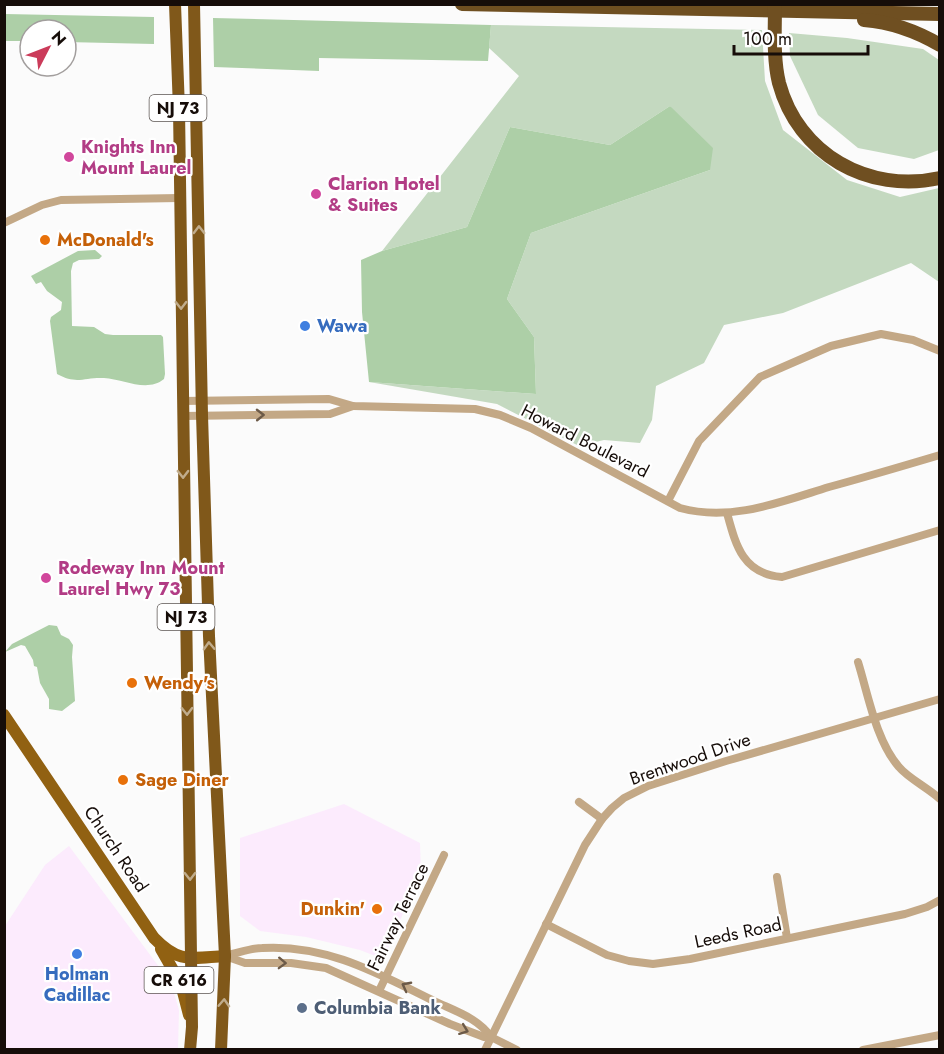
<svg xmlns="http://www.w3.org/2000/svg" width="944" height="1054" font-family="Jost,sans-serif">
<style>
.commercial{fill:#fcebfd}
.green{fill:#c4d9c0}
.forest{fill:#adcfa7}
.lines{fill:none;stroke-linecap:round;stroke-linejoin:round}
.minor{stroke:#c3a886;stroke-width:8}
.primary{stroke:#916112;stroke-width:12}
.trunk{stroke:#80581a;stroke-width:12}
.motorway{stroke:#6f4f21;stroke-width:14}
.oneway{stroke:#c0ac8c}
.oneway2{stroke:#6c5a48}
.hotel-dot{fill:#d1479c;stroke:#fff;stroke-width:2}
.food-dot{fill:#e8710a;stroke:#fff;stroke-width:2}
.shop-dot{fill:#3f7fe0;stroke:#fff;stroke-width:2}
.service-dot{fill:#5c6f8a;stroke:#fff;stroke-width:2}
.labels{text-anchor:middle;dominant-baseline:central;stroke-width:4.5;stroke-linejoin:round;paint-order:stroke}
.shield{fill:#fff;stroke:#5c5653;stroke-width:1.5}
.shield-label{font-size:16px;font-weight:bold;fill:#160d09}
.hotel-label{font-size:18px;font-weight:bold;fill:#b23c85;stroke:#fff;text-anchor:start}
.food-label{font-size:18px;font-weight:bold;fill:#c56008;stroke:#fff;text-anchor:start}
.shop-label{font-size:18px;font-weight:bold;fill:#366cbe;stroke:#fff;text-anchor:start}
.street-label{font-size:18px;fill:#160d09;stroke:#fff}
.service-label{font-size:18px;font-weight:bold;fill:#4e5e75;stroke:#fff;text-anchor:start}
</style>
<rect width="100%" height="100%" fill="#fbfbfb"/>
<g class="commercial">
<polygon points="344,804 420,843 421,873 383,959 360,950 306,937 260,931 240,916 240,838"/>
<polygon points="69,846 171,983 179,1010 178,1049 5,1049 5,926 45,865"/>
</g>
<g class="green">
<polygon points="491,25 762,30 765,81 783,130 847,180 900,197 939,188 939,282 911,263 783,313 724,325 704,363 656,386 652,420 640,443 604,440 579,446 497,404 369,382 536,394 534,337 507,299 531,233 710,170 670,106 610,145 510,127 467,227 382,251 519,76 489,48"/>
<polygon points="789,33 847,38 923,49 939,60 939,150 914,159 858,148 818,115 790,56"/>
</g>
<g class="forest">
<polygon points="5,14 154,17 154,44 66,42 66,30 30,30 30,41 5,41"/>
<polygon points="213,18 491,25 488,61 319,58 319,71 214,67"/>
<polygon points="670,106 713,148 710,170 531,233 507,299 534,337 536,394 369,382 362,312 361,260 382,251 467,227 510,127 610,145"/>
<path d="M95 250 102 256 99 259 79 260 73 263 71 271 72 326 94 327 105 334 113 335H161L163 337 165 374 164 379C147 393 123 379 104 378 84 377 77 385 57 374L50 321 51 317 61 310 62 302 47 291 41 282 36 284 31 276 78 251Z"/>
<polygon points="49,625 57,626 61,635 69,639 73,645 72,657 75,701 62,711 49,709 49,699 40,683 37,667 34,666 33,660 25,646 21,645 5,652 12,644"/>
</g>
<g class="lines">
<g class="minor">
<polyline points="4,223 42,205 61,200 179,198"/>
<path d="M182 401 329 399 353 406 475 409 500 415 531 428 680 508C731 522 780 502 829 487 866 477 903 466 940 455"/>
<polyline points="183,416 330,414 353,406"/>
<polyline points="668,501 699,441 760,377 831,346 881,334 913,340 940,351"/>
<path d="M727 513C736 546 743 574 782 577L940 530"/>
<path d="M858 662C868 694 876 741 899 767 908 778 928 788 940 799"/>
<polyline points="579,802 602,819"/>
<polyline points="777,877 787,938"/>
<polyline points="546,924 607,955 629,961 653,964 690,959 905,914 927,907 940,900"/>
<path d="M227 955C238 953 251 948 262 948 327 944 379 974 434 1001 455 1011 478 1018 491 1037"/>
<polyline points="225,956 245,963 291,963 326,968 450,1024 484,1037 491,1037 517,1050"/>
<polyline points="379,991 444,855"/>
<polyline points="485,1050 585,845 602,819 612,808 624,798 648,786 726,761 940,699"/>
<polyline points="863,1050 940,1035"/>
</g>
<g class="primary">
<path d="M4 715 154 938C179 964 191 958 225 956"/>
<polyline points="161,949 181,984 189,1015"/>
</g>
<g class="trunk">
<polyline points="175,4 179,109 192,1027 190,1050"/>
<polyline points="194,4 202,415 209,636 225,956 221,1050"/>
</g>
<g class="motorway">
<polyline points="462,4 940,14"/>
<path d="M775 4C775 30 773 58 779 83 798 154 868 194 940 178"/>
<path d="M864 20C890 22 916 31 940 45"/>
</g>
</g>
<defs><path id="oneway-chevron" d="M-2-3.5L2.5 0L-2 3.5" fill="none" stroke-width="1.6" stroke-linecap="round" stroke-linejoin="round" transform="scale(1.5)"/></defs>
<g class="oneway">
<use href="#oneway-chevron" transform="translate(199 230) rotate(-91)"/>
<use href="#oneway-chevron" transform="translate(181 305) rotate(89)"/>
<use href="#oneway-chevron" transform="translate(183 474) rotate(89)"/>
<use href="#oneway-chevron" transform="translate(209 646) rotate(-92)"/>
<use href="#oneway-chevron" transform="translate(187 711) rotate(89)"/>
<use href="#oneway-chevron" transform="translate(190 876) rotate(89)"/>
<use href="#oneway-chevron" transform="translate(224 1003) rotate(-87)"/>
</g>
<g class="oneway2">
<use href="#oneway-chevron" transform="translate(260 415) rotate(-1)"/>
<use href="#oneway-chevron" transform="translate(282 963) rotate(2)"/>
<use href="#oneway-chevron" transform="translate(406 986) rotate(-152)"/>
<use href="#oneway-chevron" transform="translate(464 1030) rotate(21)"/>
</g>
<g class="hotel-dot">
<circle cx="69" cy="157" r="6"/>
<circle cx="316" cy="194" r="6"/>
<circle cx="46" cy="578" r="6"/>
</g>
<g class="food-dot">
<circle cx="45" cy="240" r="6"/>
<circle cx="132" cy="683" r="6"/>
<circle cx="123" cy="780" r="6"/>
<circle cx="377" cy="909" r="6"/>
</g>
<g class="shop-dot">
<circle cx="305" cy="326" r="6"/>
<circle cx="77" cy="954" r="6"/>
</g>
<circle class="service-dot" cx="302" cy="1008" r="6"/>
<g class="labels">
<g class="shield">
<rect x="149.5" y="95" width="57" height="26" rx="4.5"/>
<rect x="157.5" y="604" width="57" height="26" rx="4.5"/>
<rect x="144.5" y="967" width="69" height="26" rx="4.5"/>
</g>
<g class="shield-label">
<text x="178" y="108">NJ 73</text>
<text x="186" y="617">NJ 73</text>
<text x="179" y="980">CR 616</text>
</g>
<g class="hotel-label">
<text x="81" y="147">Knights Inn<tspan x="81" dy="21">Mount Laurel</tspan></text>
<text x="328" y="184">Clarion Hotel<tspan x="328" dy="21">&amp; Suites</tspan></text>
<text x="58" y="568">Rodeway Inn Mount<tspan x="58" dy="21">Laurel Hwy 73</tspan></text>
</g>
<g class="food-label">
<text x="57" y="240">McDonald's</text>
<text x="144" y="683">Wendy's</text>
<text x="135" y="780">Sage Diner</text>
<text x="365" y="909" text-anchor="end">Dunkin'</text>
</g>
<g class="shop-label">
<text x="317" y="326">Wawa</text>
<text x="77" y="974" text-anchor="middle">Holman<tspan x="77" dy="21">Cadillac</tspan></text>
</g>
<g class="street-label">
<text transform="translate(585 441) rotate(27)">Howard Boulevard</text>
<text transform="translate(690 759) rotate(-19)">Brentwood Drive</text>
<text transform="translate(116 849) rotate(56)">Church Road</text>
<text transform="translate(398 917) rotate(-64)">Fairway Terrace</text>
<text transform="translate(738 933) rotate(-12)">Leeds Road</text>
</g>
<g class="service-label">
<text x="314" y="1008">Columbia Bank</text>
</g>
</g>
<rect width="944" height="1054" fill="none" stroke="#160d09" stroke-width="12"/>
<g transform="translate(48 48) rotate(48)"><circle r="28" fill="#ffffff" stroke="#a29e9d" stroke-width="1.5"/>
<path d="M0-4.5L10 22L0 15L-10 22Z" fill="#cb3b5a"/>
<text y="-9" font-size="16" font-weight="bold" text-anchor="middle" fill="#160d09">N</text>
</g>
<path d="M734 45v9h134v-9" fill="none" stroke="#160d09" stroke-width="3"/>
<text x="743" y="45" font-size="18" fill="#160d09" stroke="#ffffff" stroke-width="4.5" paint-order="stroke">100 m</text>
</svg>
